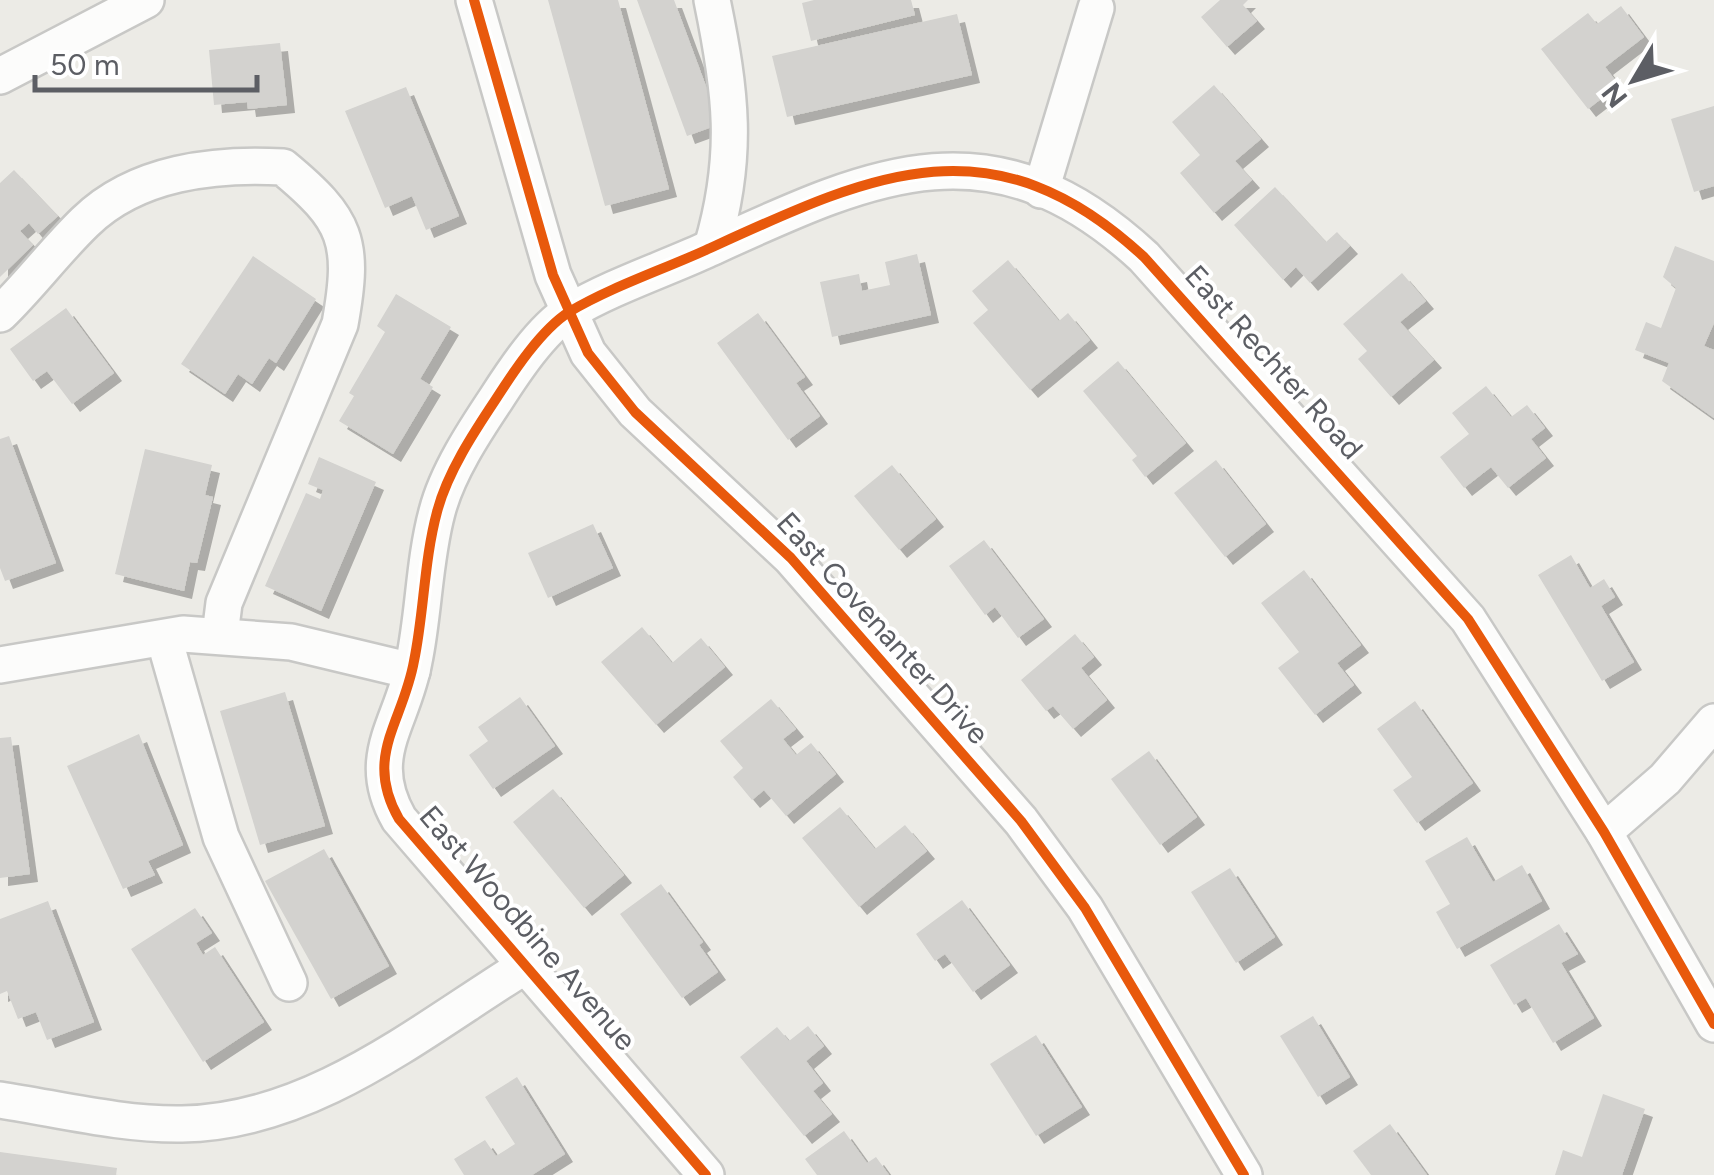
<svg xmlns="http://www.w3.org/2000/svg" width="1714" height="1175" font-family="Figtree,sans-serif">
<style>
.building{fill:#d3d2cf;filter:url(#shadow)}
.lines{fill:none;stroke-linecap:round;stroke-linejoin:round}
.minor-casing{stroke:#c8c8c6;stroke-width:40}
.minor{stroke:#fcfcfb;stroke-width:35}
.cycleway-casing{stroke:#fff;stroke-width:16}
.cycleway{stroke:#e8590c;stroke-width:10}
.labels{text-anchor:middle;dominant-baseline:central;stroke-width:8;stroke-linejoin:round;paint-order:stroke}
.street-label{font-size:30px;fill:#5c5e64;stroke:#fff}
</style>
<defs>
<filter id="shadow"><feDropShadow dx="8" dy="8" stdDeviation="0" flood-color="#0004"/></filter>
</defs>
<rect width="100%" height="100%" fill="#ecebe6"/>
<g class="building">
<polygon points="548,0 618,0 669,189 605,206"/>
<polygon points="637,0 674,0 720,124 687,136"/>
<polygon points="814,0 911,0 915,15 811,41 802,3"/>
<polygon points="1220,0 1248,0 1243,5 1257,21 1227,47 1201,17"/>
<polygon points="1621,6 1644,37 1605,67 1619,85 1588,109 1541,49 1588,13 1597,24"/>
<polygon points="957,14 972,75 787,117 772,56"/>
<polygon points="280,43 287,105 248,109 247,102 214,105 209,50"/>
<polygon points="1214,85 1261,139 1235,161 1252,180 1214,213 1180,173 1200,155 1172,122"/>
<polygon points="406,87 459,216 426,230 412,196 385,208 345,111"/>
<polygon points="1714,106 1714,186 1694,192 1671,119"/>
<polygon points="14,170 58,216 38,234 29,223 20,231 33,245 0,277 0,183"/>
<polygon points="1275,187 1326,242 1337,232 1350,246 1310,283 1296,267 1283,280 1234,225"/>
<polygon points="1675,246 1714,261 1714,323 1704,346 1714,350 1714,418 1662,381 1669,363 1635,350 1646,322 1661,328 1676,288 1663,277"/>
<polygon points="917,254 931,315 832,337 820,282 859,274 862,291 890,285 885,262"/>
<polygon points="253,256 316,299 276,363 269,358 252,384 238,374 225,394 181,364"/>
<polygon points="1008,260 1059,321 1068,313 1090,340 1030,390 973,323 988,310 972,291"/>
<polygon points="1402,273 1426,301 1400,322 1434,360 1391,397 1358,359 1367,351 1343,324"/>
<polygon points="396,294 451,327 420,379 433,387 393,454 339,421 354,396 349,393 385,332 377,326"/>
<polygon points="66,308 114,373 72,404 47,371 33,381 10,349"/>
<polygon points="758,313 805,377 796,383 820,416 788,440 717,343"/>
<polygon points="1118,361 1186,443 1145,477 1132,460 1137,456 1083,391"/>
<polygon points="1486,386 1511,417 1527,405 1545,428 1531,439 1546,458 1508,488 1491,467 1464,488 1440,457 1469,434 1452,413"/>
<polygon points="9,436 56,563 5,581 0,568 0,439"/>
<polygon points="145,449 212,465 205,495 213,497 197,563 190,562 184,591 115,574"/>
<polygon points="319,457 376,482 321,611 265,586 306,493 320,499 323,490 308,484"/>
<polygon points="1216,460 1266,524 1225,557 1174,493"/>
<polygon points="892,465 936,519 899,550 854,496"/>
<polygon points="593,524 613,568 548,598 528,553"/>
<polygon points="984,540 1044,619 1018,638 995,607 985,615 949,566"/>
<polygon points="1571,555 1590,588 1604,579 1615,597 1601,606 1634,662 1602,681 1538,575"/>
<polygon points="1304,570 1361,645 1337,663 1354,685 1315,715 1278,668 1299,652 1261,603"/>
<polygon points="642,627 672,663 701,638 725,667 656,725 601,662"/>
<polygon points="1075,634 1094,657 1081,668 1107,700 1073,729 1053,706 1046,711 1021,680"/>
<polygon points="285,692 325,826 260,845 220,711"/>
<polygon points="520,697 555,746 493,789 469,755 488,741 478,727"/>
<polygon points="771,699 796,729 783,739 796,755 811,743 836,774 786,816 764,790 752,800 733,777 743,768 720,741"/>
<polygon points="1415,701 1473,783 1417,823 1393,790 1412,777 1377,729"/>
<polygon points="139,734 183,845 148,861 155,875 123,889 67,766"/>
<polygon points="11,737 30,874 0,878 0,738"/>
<polygon points="1149,751 1197,817 1160,845 1111,779"/>
<polygon points="553,789 624,875 584,908 513,822"/>
<polygon points="840,807 875,849 905,825 927,851 859,907 802,838"/>
<polygon points="1467,837 1493,882 1522,865 1542,901 1457,949 1436,912 1450,904 1425,861"/>
<polygon points="324,849 389,966 331,999 265,881"/>
<polygon points="1230,868 1275,937 1236,963 1191,892"/>
<polygon points="661,884 703,942 699,945 718,972 682,998 620,914"/>
<polygon points="962,900 1010,965 973,992 945,954 935,961 916,934"/>
<polygon points="48,901 94,1022 47,1040 36,1012 18,1019 7,991 0,994 0,919"/>
<polygon points="195,908 212,933 196,943 203,955 215,947 264,1022 203,1062 131,949"/>
<polygon points="1559,924 1578,954 1561,963 1594,1018 1553,1043 1526,998 1514,1005 1490,965"/>
<polygon points="1313,1016 1350,1077 1318,1097 1280,1036"/>
<polygon points="808,1026 824,1046 806,1061 823,1083 813,1091 832,1114 804,1136 740,1057 777,1027 789,1041"/>
<polygon points="1036,1035 1082,1107 1036,1136 990,1064"/>
<polygon points="517,1077 565,1154 532,1175 464,1175 454,1159 485,1140 496,1156 515,1144 485,1097"/>
<polygon points="1603,1094 1645,1109 1622,1175 1555,1175 1563,1150 1582,1157"/>
<polygon points="1390,1124 1427,1175 1371,1175 1353,1151"/>
<polygon points="844,1131 867,1163 876,1157 889,1175 817,1175 805,1159"/>
<polygon points="0,1152 117,1168 116,1175 0,1175"/>
</g>
<g class="lines">
<defs>
<g id="minor">
<polyline points="474,0 553,275 588,353 635,412 791,558 1021,821 1085,908 1244,1175"/>
<path d="M712 0C731 92 739 155 712 247"/>
<polyline points="0,76 146,0"/>
<polyline points="1041,190 1096,8"/>
<path d="M0 314C30 285 55 251 85 222 136 172 215 163 283 167 347 220 355 241 340 324L224 603 220 635"/>
<polyline points="164,638 221,837 289,983"/>
<polyline points="0,665 183,634 291,642 412,671"/>
<polyline points="1604,832 1665,779 1714,722"/>
<path d="M0 1100C59 1109 122 1125 182 1124 312 1122 420 1031 525 966"/>
<path d="M706 1175 399 819C363 756 403 723 414 661 424 613 424 560 437 512 447 473 474 432 496 399 514 371 541 330 569 312 611 287 662 270 706 250 870 175 991 115 1144 257L1468 619 1604 832 1714 1024"/>
</g>
</defs>
<use href="#minor" class="minor-casing"/>
<use href="#minor" class="minor"/>
<defs>
<g id="cycleway">
<polyline points="474,0 553,275 588,353 635,412 791,558 1021,821 1085,908 1244,1175"/>
<path d="M706 1175 399 819C363 756 403 723 414 661 424 613 424 560 437 512 447 473 474 432 496 399 514 371 541 330 569 312 611 287 662 270 706 250 870 175 991 115 1144 257L1468 619 1604 832 1714 1024"/>
</g>
</defs>
<use href="#cycleway" class="cycleway-casing"/>
<use href="#cycleway" class="cycleway"/>
</g>
<g class="labels">
<g class="street-label">
<text transform="translate(1274 362) rotate(48)">East Rechter Road</text>
<text transform="translate(883 628) rotate(48)">East Covenanter Drive</text>
<text transform="translate(528 928) rotate(49)">East Woodbine Avenue</text>
</g>
</g>
<g transform="translate(1634 80) rotate(232)" stroke="#ffffff" stroke-width="8" paint-order="stroke">
<path d="M0-8L18 38L0 25L-18 38Z" fill="#5c5e64"/>
<text y="-15" font-size="28" font-weight="bold" text-anchor="middle" fill="#5c5e64">N</text>
</g>
<path d="M35 75v15h222v-15" fill="none" stroke="#5c5e64" stroke-width="5"/>
<text x="50" y="75" font-size="30" fill="#5c5e64" stroke="#ffffff" stroke-width="8" paint-order="stroke">50 m</text>
</svg>
